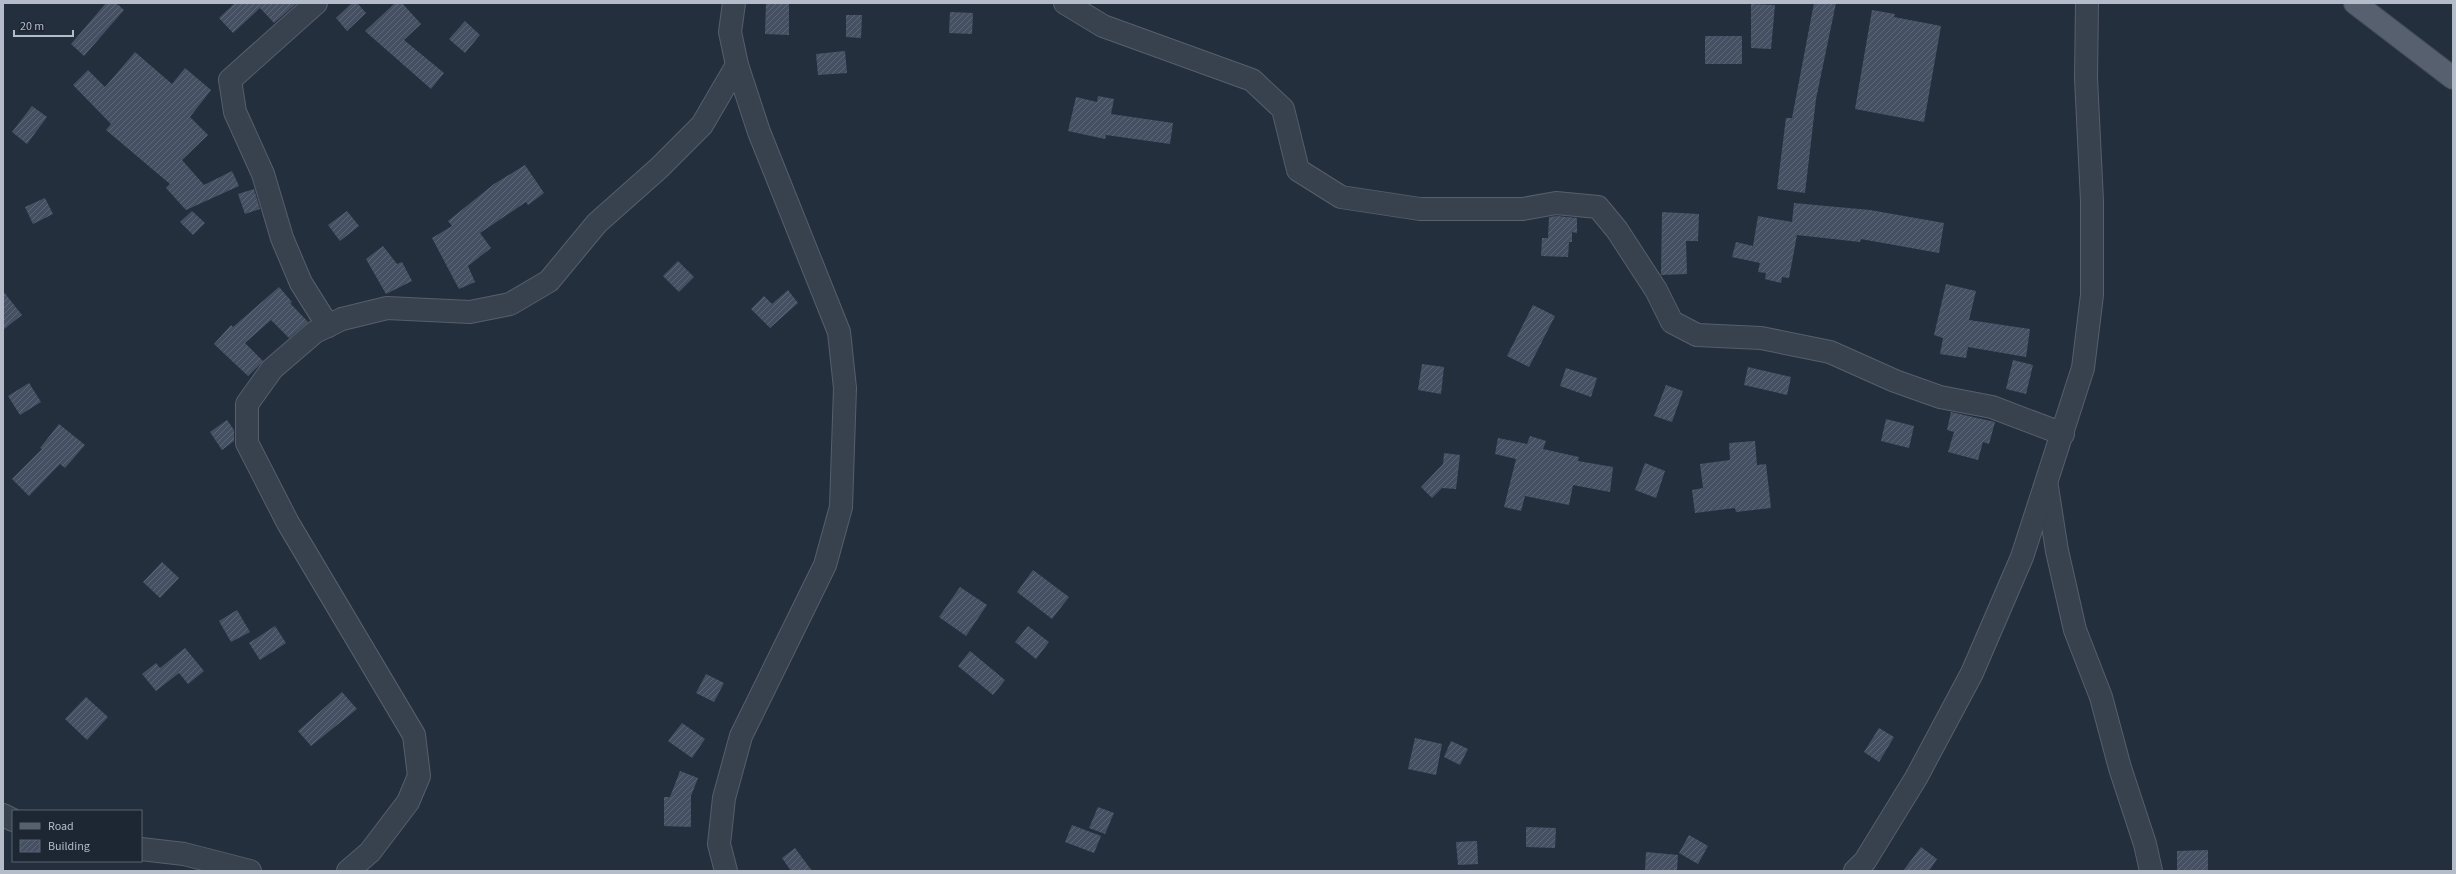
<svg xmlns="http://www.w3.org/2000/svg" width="2456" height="874" font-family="'Source Sans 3',sans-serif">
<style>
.building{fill:url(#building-hatch)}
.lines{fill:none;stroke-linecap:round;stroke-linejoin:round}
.minor-casing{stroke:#565f6c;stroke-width:24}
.major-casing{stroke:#414a57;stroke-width:24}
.minor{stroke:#38414e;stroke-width:22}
.major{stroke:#56606e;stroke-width:22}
</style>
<defs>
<pattern id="building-hatch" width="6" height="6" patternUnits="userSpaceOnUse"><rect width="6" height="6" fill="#455162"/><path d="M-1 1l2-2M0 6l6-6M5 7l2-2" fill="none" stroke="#5d6877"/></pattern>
</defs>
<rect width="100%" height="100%" fill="#242f3e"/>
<g class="building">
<polygon points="106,3 116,3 124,10 84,56 71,44"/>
<polygon points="235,3 297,3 274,23 260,8 233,33 219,18"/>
<polygon points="352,3 357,3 366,13 347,31 336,18"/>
<polygon points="395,3 402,3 421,24 404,40 444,73 431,89 365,31"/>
<polygon points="766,3 789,3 789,35 765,34"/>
<polygon points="1814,3 1836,3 1816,99 1805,193 1777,189 1786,118 1792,118"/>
<polygon points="1751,4 1775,5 1771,49 1751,48"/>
<polygon points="1872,10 1895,14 1894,17 1941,26 1924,122 1855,109"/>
<polygon points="950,12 973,13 972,34 949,33"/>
<polygon points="846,15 862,15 861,38 846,37"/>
<polygon points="465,21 480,35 465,53 449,39"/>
<rect x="1705" y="36" width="37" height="28"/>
<polygon points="845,51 847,73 818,75 816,54"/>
<polygon points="135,52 172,84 185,68 211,90 190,117 208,135 182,160 204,185 232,171 239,186 186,210 166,188 170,184 106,130 111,124 73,85 88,70 105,87"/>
<polygon points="1098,96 1114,99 1111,114 1173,123 1170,144 1106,135 1105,139 1068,131 1076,97 1097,102"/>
<polygon points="32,106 47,117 27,144 12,132"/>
<polygon points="525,165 544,193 528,205 526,202 480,233 491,248 468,266 475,282 459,289 432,238 452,226 448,221 494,184"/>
<polygon points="254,189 260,209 245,214 238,194"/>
<polygon points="45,198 53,214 33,224 25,207"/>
<polygon points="1794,203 1870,210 1944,223 1939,253 1861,239 1860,242 1797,235 1789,278 1782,277 1781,283 1765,279 1766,273 1758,272 1760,263 1732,257 1736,242 1753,246 1758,216 1792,222"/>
<polygon points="192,211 205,223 193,235 180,222"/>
<polygon points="347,211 359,226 340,241 328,225"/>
<polygon points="1662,212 1699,214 1698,241 1686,241 1687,274 1661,275"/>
<polygon points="1557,216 1577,218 1577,233 1572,232 1572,242 1569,242 1568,257 1541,256 1542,238 1548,238 1549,217"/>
<polygon points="383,246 397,264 402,262 412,281 386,294 366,259"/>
<polygon points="678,261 694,277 679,292 663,276"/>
<polygon points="1946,284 1976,291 1969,320 2030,329 2026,357 1968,347 1966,358 1940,354 1943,338 1934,335"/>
<polygon points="279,287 292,302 290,303 308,322 289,338 271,320 245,343 263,361 248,376 214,344 231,325 233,327"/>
<polygon points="788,290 798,303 770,328 751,309 764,296 772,304"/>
<polygon points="3,291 22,315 3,330"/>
<polygon points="1533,305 1555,316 1529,367 1507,356"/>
<polygon points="2013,360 2033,365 2026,394 2006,389"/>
<polygon points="1422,364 1444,367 1441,394 1418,390"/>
<polygon points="1748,367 1791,377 1787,395 1744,385"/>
<polygon points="1566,368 1597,378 1591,397 1560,386"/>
<polygon points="29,383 41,402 20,415 8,396"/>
<polygon points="1666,385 1683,391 1672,422 1654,416"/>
<polygon points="1951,412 1995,422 1989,444 1983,442 1978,460 1948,452 1954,432 1947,430"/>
<polygon points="1886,419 1914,426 1909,448 1881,441"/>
<polygon points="227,420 234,430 234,441 222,450 210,432"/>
<polygon points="59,424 85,445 65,468 60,464 29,496 12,479 42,449 40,448"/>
<polygon points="1530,436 1546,441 1543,449 1579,457 1578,461 1613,467 1610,492 1573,485 1569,505 1525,496 1521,511 1504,507 1516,459 1495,454 1498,438 1527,444"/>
<polygon points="1755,441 1757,465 1766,464 1771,508 1736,512 1735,508 1695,513 1692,490 1703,488 1700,464 1730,460 1729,443"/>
<polygon points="1444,453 1460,455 1456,489 1442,488 1432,498 1421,487 1443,464"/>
<polygon points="1645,463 1665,471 1656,498 1635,490"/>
<polygon points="162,562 179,578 160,598 143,582"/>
<polygon points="1033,570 1069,597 1052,619 1017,592"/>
<polygon points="960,587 987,605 966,636 939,617"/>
<polygon points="237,610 250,632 231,642 219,621"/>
<polygon points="275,626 286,643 260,660 249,643"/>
<polygon points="1028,626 1049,642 1036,659 1015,642"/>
<polygon points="185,648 204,671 188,684 179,673 156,691 142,674 156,663 160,668"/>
<polygon points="970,651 1005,680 993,695 958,666"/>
<polygon points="706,674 724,683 714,702 696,693"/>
<polygon points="342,692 357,709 311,746 298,731"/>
<polygon points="86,697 108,717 87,740 65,719"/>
<polygon points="682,723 705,739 692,758 668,741"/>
<polygon points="1879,728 1894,737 1879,762 1864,752"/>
<polygon points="1415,738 1442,744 1436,775 1408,769"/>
<polygon points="1451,741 1468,749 1460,765 1444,757"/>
<polygon points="680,771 698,778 691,796 691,827 664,826 664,797 670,797"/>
<polygon points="1098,807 1114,813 1105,834 1089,828"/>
<polygon points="1072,825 1101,836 1094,853 1065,842"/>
<polygon points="1526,827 1556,828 1555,848 1526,847"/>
<polygon points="1689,835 1708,846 1698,864 1679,853"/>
<polygon points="1477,841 1478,864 1458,865 1456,842"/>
<polygon points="1921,847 1937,859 1929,871 1903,871"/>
<polygon points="795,848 812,871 791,871 782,858"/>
<polygon points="2208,850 2208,871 2177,871 2177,851"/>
<polygon points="1646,852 1678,855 1677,871 1645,871"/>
</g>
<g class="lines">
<defs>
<g id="minor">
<polyline points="316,3 230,80 235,112 263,174 282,238 301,283 328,326"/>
<polyline points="1065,3 1103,26 1252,80 1283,109 1298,170 1341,197 1420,209 1523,209 1556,203 1598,207 1617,230 1656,290 1672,322 1697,335 1761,338 1830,352 1895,381 1940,397 1992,407 2063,434"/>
<polyline points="2047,487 2057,551 2075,630 2101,697 2120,768 2145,844 2151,871"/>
<polyline points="3,815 13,820"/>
<polyline points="141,849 184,854 250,871"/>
<polyline points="348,871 370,852 408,802 419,776 414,735 288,523 247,443 247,404 272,369 315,332 342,319 387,308 470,312 510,304 549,281 597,223 659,168 702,125 737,65"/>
<polyline points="726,871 719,844 724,798 741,736 825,565 841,507 845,388 839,332 759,132 737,65 730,32 734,3"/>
<polyline points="1855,871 1865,861 1916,778 1972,673 2022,557 2083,368 2092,295 2092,201 2086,78 2087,3"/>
</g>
<polyline id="major" points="2355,3 2453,78"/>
</defs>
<use href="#minor" class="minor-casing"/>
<use href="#major" class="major-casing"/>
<use href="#minor" class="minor"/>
<use href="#major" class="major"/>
</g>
<rect width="2456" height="874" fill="none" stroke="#b4bcc9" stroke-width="8"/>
<rect x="12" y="810" width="130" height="52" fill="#1d2633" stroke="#59626f"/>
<rect x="20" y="823" width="20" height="6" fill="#56606e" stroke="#59626f"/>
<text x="48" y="830" font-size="12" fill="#b4bcc9">Road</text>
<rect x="20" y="840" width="20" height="12" fill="url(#building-hatch)" stroke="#59626f"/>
<text x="48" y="850" font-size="12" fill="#b4bcc9">Building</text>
<path d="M14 30v6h59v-6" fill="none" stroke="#b4bcc9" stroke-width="2"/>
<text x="20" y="30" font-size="12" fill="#b4bcc9" stroke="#1d2633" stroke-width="3" paint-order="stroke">20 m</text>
</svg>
